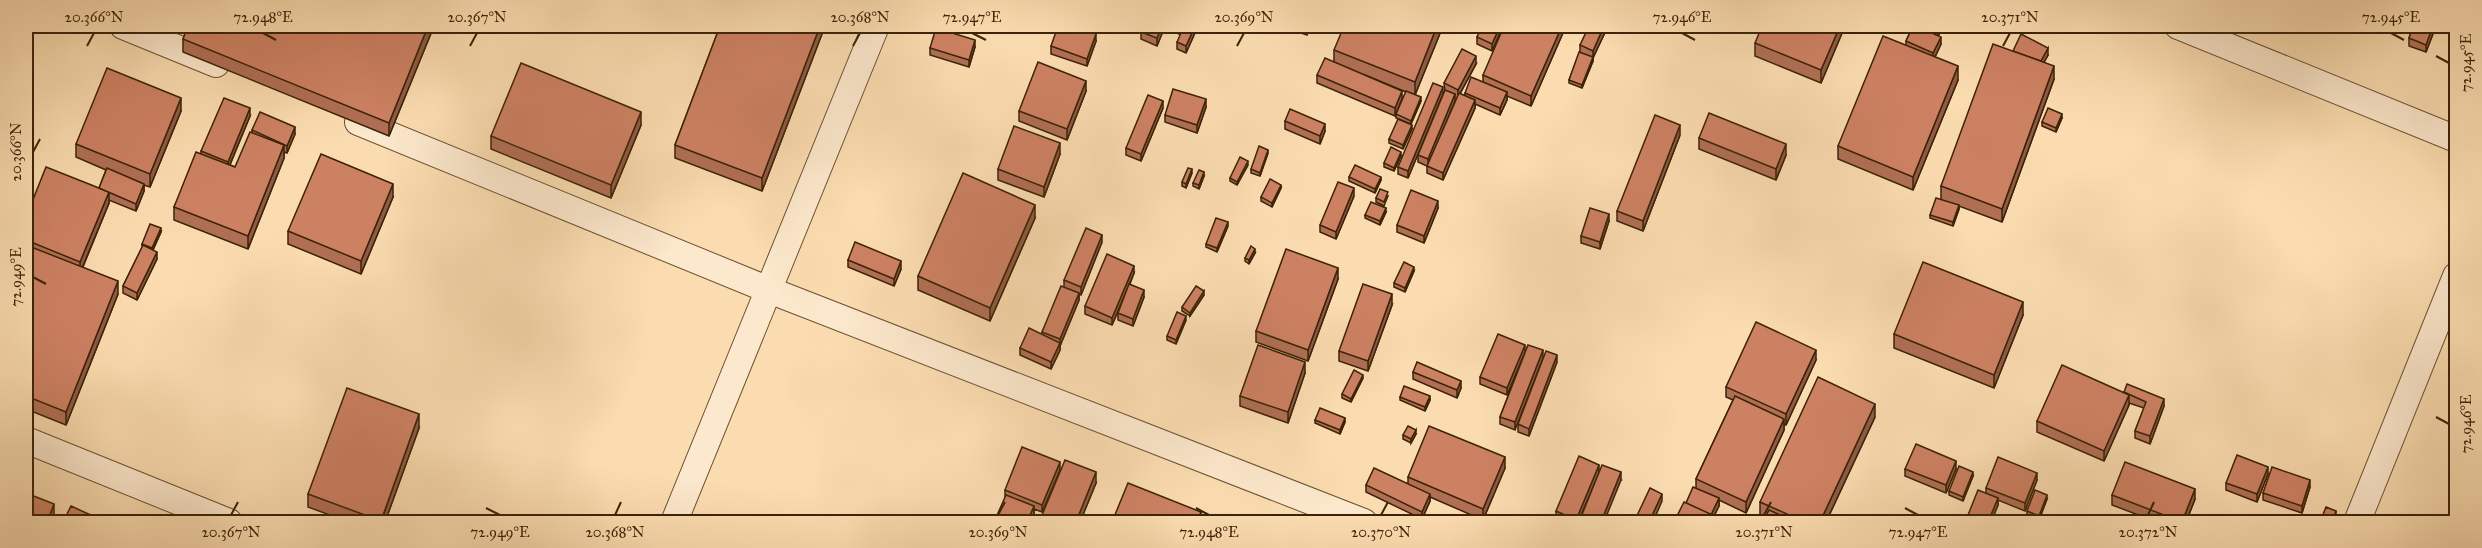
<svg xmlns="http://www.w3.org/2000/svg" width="2482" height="548" font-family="'IM FELL Great Primer',serif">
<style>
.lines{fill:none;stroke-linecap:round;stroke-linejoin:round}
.minor-casing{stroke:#6c5131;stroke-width:28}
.minor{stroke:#fce8cc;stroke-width:26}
.wall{fill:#b06f55;stroke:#3c2307;stroke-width:1.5}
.shaded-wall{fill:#905a45;stroke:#3c2307;stroke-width:1.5}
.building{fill:#cd8163;stroke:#3c2307;stroke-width:1.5}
.ticks{fill:none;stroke:#3c2307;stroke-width:2}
.neatline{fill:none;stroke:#3c2307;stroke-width:2}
.ticks-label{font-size:15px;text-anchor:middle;fill:#3c2307}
</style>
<rect width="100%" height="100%" fill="#fbdcb0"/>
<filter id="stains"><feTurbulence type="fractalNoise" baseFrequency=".00333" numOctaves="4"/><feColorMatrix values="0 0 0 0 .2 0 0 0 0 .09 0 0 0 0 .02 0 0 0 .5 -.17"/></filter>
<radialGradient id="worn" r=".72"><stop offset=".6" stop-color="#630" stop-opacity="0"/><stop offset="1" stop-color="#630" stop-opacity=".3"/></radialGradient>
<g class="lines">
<defs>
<g id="minor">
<polyline points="123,26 216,64"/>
<polyline points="2178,26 2456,139"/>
<polyline points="358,122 769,290 1364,522"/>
<polyline points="26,440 229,522"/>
<polyline points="674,522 876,26"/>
<polyline points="2357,522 2456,276"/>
</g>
</defs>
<use href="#minor" class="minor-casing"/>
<use href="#minor" class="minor"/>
</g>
<g class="wall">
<polygon points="188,26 434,26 389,136 183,52 183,39"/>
<polygon points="720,26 825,26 762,191 675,158 675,145"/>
<polygon points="1144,26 1165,26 1157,46 1141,39 1141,32"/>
<polygon points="1167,26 1183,26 1179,34 1167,29"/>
<polygon points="1198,26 1186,53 1177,49 1177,42"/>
<polygon points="1281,26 1310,26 1307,35"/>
<polygon points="1443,26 1415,95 1421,101 1411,124 1396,118 1396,114 1406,92 1365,75 1402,99 1395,116 1317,83 1317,75 1334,62 1334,50"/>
<polygon points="1503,26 1492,51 1477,44 1477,37"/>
<polygon points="1566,26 1531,106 1507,96 1507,100 1500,115 1475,104 1475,108 1443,180 1427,173 1427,166 1418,162 1418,155 1445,91 1444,83 1476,64 1460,94 1465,96 1465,93 1483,82 1483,75"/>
<polygon points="1608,26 1593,58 1593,61 1582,88 1569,83 1569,80 1580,52 1580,45"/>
<polygon points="1845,26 1821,83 1755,56 1755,43"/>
<polygon points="1913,26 1943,26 1938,36 1941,44 1935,57 1958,80 1913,190 1838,159 1838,146 1906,45 1906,41"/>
<polygon points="2413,26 2436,26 2426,52 2409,46 2409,38"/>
<polygon points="1096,41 1087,66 1051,54 1051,46"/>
<polygon points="975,47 969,67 930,55 930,48"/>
<polygon points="2013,51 2048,55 2044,62 2054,79 2002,222 1959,206 1959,209 1953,226 1930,218 1930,215 1941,199 1941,186"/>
<polygon points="1086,91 1067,140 1019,121 1019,111"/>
<polygon points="1443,94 1408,178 1398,174 1398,167"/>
<polygon points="1206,107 1197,133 1165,122 1165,115"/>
<polygon points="1163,108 1141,161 1126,155 1126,148"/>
<polygon points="181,111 150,187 144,185 144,191 136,211 109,200 109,203 83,267 118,294 66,425 26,409 26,217 99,188 106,170 76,157 76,144"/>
<polygon points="250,116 230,165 235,167 252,133 252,130 295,134 287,153 284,152 284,158 248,249 174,220 174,207 201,154 201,151"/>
<polygon points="2062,118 2056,132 2042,126 2042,122"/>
<polygon points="1285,121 1325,131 1320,144 1285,129"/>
<polygon points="641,125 611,198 491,149 491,136"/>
<polygon points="1412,129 1403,149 1389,143 1389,139"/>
<polygon points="1680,135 1643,231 1617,221 1617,211"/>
<polygon points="1699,138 1786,155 1776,180 1699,149"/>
<polygon points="1268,153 1260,176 1251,173 1251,169"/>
<polygon points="1060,154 1044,197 998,180 998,169"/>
<polygon points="1401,156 1394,171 1384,167 1384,163"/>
<polygon points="1248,165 1237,185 1230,181 1230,178"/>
<polygon points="1192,173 1186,188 1182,186 1182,182"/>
<polygon points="1204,176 1199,189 1193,186 1193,183"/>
<polygon points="1349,177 1381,180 1375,193 1349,181"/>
<polygon points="1281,188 1272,207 1261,201 1261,197"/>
<polygon points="1354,196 1336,239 1320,232 1320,225"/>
<polygon points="1388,196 1384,206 1376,202 1376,198"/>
<polygon points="393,197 361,274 288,244 288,231"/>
<polygon points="1438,208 1424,243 1397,232 1397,225"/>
<polygon points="1386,212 1380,225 1365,218 1365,215"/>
<polygon points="1035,218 990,321 918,290 918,276"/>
<polygon points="1609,221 1600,249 1581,243 1581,236"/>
<polygon points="1228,226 1217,252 1206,247 1206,244"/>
<polygon points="161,232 153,250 157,259 137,300 123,293 123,286 142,248 142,244"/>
<polygon points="1102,242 1081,295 1079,294 1079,300 1060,346 1060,350 1051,369 1020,355 1020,348 1042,334 1042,332 1064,287 1064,280"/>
<polygon points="1255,253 1249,264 1245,261 1245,258"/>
<polygon points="848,260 901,269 894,286 848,267"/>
<polygon points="1414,271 1405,292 1394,287 1394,283"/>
<polygon points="1134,273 1130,284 1144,297 1133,326 1118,320 1118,313 1122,303 1112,325 1085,314 1085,306"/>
<polygon points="1338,279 1308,361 1256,342 1256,331"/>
<polygon points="1204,295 1190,316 1182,311 1182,307"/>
<polygon points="1392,305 1368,371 1339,361 1339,351"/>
<polygon points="2023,315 1994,388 1894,348 1894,334"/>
<polygon points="1186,320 1176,344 1167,340 1167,336"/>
<polygon points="1528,345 1515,430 1500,424 1500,417"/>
<polygon points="1525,352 1507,395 1480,384 1480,377"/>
<polygon points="1816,360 1786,425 1784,424 1784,430 1746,513 1719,500 1719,506 1714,516 1686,503 1696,488 1696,479 1733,400 1726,397 1726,387"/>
<polygon points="1557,362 1529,436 1518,432 1518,424"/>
<polygon points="1413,372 1461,388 1457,398 1413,379"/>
<polygon points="1305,373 1288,423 1240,406 1240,396"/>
<polygon points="1363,378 1351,402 1342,398 1342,394"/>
<polygon points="2124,392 2164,406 2150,444 2135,438 2135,431 2144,408 2129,403 2129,405 2104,461 2037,432 2037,421"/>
<polygon points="1400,397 1430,400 1425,411 1400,400"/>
<polygon points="1875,417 1826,522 1763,522 1765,517 1760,515 1760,502"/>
<polygon points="1315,420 1345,422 1340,434 1315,423"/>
<polygon points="419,428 385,522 349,522 308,507 308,494"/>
<polygon points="1416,434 1411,443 1403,439 1403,435"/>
<polygon points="1505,468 1483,520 1430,497 1430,501 1422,519 1366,492 1366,485 1408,483 1408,477"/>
<polygon points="1905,469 1956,469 1946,493 1905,476"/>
<polygon points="1060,470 1042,512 1034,509 1034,514 1005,497 1005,490"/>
<polygon points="1599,472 1621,480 1592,490 1578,522 1566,522 1556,518 1556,511"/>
<polygon points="2268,474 2257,502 2226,490 2226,483"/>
<polygon points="1973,476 1963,501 1949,495 1949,491"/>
<polygon points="2037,480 2025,511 1998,500 1998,505 1991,522 1968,522 1968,515 1986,493 1986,488"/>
<polygon points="1096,483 1080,522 1042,522 1042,515"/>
<polygon points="2310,487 2302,513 2263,500 2263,493"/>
<polygon points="2112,495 2195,499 2186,522 2157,522 2112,505"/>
<polygon points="2047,499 2039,520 2027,515 2027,511"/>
</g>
<g class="shaded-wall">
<polygon points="428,26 434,26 389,136 389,123"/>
<polygon points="820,26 825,26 762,191 762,178"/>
<polygon points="1162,26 1165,26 1157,46 1157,38"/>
<polygon points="1180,26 1183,26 1179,34 1179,27"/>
<polygon points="1195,26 1198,26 1186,53 1186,46"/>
<polygon points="1307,26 1310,26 1307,35"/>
<polygon points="1437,26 1443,26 1415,95 1415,82"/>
<polygon points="1500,26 1503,26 1492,51 1492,44"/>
<polygon points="1562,26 1566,26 1531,106 1531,96"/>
<polygon points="1604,26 1608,26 1593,58 1593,61 1582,88 1582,85 1593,58 1593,51"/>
<polygon points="1840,26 1845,26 1821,83 1821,70"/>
<polygon points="1940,26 1943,26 1938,37 1938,29"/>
<polygon points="2433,26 2436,26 2426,52 2426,45"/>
<polygon points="1096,34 1096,41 1087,66 1087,59"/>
<polygon points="1941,37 1941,44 1933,61 1933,53"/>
<polygon points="975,40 975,47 969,67 969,60"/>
<polygon points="2048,48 2048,55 2039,72 2039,64"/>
<polygon points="1476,56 1476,64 1458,97 1458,90"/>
<polygon points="1958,66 1958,80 1913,190 1913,177"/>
<polygon points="2054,66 2054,79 2002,222 2002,209"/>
<polygon points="1086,81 1086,91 1067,140 1067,129"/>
<polygon points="1443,87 1443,94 1408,178 1408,171"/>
<polygon points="1402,91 1402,99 1395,116 1395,108"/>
<polygon points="1507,92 1507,100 1500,115 1500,108"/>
<polygon points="1455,94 1455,101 1428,166 1428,159"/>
<polygon points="1421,97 1421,101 1411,124 1411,121"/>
<polygon points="181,98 181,111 150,187 150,174"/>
<polygon points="1206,99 1206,107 1197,133 1197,125"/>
<polygon points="1475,100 1475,108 1443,180 1443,173"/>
<polygon points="1163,101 1163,108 1141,161 1141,154"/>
<polygon points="250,108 250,116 228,169 228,162"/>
<polygon points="641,112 641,125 611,198 611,185"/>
<polygon points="2062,114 2062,118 2056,132 2056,128"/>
<polygon points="1325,124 1325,131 1320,144 1320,136"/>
<polygon points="1412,125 1412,129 1403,149 1403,145"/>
<polygon points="1680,125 1680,135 1643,231 1643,221"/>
<polygon points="295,127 295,134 287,153 287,146"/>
<polygon points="1060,143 1060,154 1044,197 1044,187"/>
<polygon points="1786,144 1786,155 1776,180 1776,169"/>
<polygon points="284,145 284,158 248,249 248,236"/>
<polygon points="1268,150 1268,153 1260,176 1260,173"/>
<polygon points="1401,152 1401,156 1394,171 1394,168"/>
<polygon points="1248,161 1248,165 1237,185 1237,182"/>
<polygon points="1192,169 1192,173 1186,188 1186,184"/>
<polygon points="1204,172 1204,176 1199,189 1199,185"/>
<polygon points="1381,177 1381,180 1375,193 1375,189"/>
<polygon points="144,184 144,191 136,211 136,204"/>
<polygon points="393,184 393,197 361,274 361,261"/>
<polygon points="1281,185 1281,188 1272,207 1272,203"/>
<polygon points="1354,188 1354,196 1336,239 1336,232"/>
<polygon points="109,192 109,203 80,273 80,262"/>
<polygon points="1438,201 1438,208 1424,243 1424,236"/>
<polygon points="1035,205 1035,218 990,321 990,308"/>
<polygon points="1959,205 1959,209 1953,226 1953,222"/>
<polygon points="1386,208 1386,212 1380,225 1380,221"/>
<polygon points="1609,214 1609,221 1600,249 1600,242"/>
<polygon points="1228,222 1228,226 1217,252 1217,248"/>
<polygon points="161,228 161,232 152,252 152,248"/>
<polygon points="1102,235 1102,242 1081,295 1081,287"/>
<polygon points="1255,249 1255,253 1249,264 1249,260"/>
<polygon points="157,252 157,259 137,300 137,293"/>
<polygon points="901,261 901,269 894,286 894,279"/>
<polygon points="1134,266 1134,273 1112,325 1112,318"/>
<polygon points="1414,267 1414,271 1405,292 1405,288"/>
<polygon points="1338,268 1338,279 1308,361 1308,350"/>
<polygon points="118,281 118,294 66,425 66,412"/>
<polygon points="1144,290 1144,297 1133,326 1133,319"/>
<polygon points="1204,291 1204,295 1190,316 1190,313"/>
<polygon points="1079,293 1079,300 1060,346 1060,350 1051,369 1051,362 1060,343 1060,339"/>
<polygon points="1392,294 1392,305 1368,371 1368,361"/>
<polygon points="2023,302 2023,315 1994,388 1994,375"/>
<polygon points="1186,316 1186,320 1176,344 1176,340"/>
<polygon points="1525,345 1525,352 1507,395 1507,388"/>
<polygon points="1543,350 1543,358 1515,430 1515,422"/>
<polygon points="1816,350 1816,360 1786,425 1786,414"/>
<polygon points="1557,355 1557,362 1529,436 1529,429"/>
<polygon points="1305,362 1305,373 1288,423 1288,412"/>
<polygon points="1363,375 1363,378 1351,402 1351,399"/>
<polygon points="1461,381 1461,388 1457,398 1457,390"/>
<polygon points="2129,395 2129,405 2104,461 2104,451"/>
<polygon points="1430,396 1430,400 1425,411 1425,407"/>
<polygon points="2164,399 2164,406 2150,444 2150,436"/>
<polygon points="1875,404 1875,417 1826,522 1820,522"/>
<polygon points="419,414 419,428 385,522 381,522"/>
<polygon points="1345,418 1345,422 1340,434 1340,430"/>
<polygon points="1784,419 1784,430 1746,513 1746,502"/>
<polygon points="1416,430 1416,434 1411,443 1411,439"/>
<polygon points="1505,457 1505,468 1483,520 1483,509"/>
<polygon points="1956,461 1956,469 1946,493 1946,485"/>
<polygon points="1060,462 1060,470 1042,512 1042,505"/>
<polygon points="1599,465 1599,473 1578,522 1576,522 1576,520"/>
<polygon points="2268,467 2268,474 2257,502 2257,494"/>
<polygon points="1096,472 1096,483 1080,522 1076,522"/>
<polygon points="1621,472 1621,480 1604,522 1601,522"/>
<polygon points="1973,472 1973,476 1963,501 1963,497"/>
<polygon points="2037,473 2037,480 2025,511 2025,503"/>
<polygon points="2310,480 2310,487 2302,513 2302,506"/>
<polygon points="2195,489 2195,499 2186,522 2182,522"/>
<polygon points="1430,494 1430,501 1422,519 1422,512"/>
<polygon points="1662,494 1662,501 1653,522 1649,522"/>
<polygon points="2047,495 2047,499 2039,520 2039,516"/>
<polygon points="1719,498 1719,506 1711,522 1711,515"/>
<polygon points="1998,498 1998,505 1991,522 1988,522"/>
<polygon points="54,504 54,514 51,522 47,522"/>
<polygon points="1034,506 1034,514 1030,522 1027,522"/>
<polygon points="2336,511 2336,518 2335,522 2332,522"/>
<polygon points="1201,512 1201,522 1197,522"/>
</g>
<g class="building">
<polygon points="188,26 428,26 389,123 183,39"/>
<polygon points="720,26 820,26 762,178 675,145"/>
<polygon points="1058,26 1072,26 1096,34 1087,59 1051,46"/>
<polygon points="1144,26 1162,26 1157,38 1141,32"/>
<polygon points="1184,26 1195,26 1186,46 1177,42"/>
<polygon points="1344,26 1437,26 1415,82 1334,50"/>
<polygon points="1482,26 1500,26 1492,44 1477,37"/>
<polygon points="1504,26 1562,26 1531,96 1483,75"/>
<polygon points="1589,26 1604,26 1593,51 1580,45"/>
<polygon points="1762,26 1840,26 1821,70 1755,43"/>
<polygon points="1913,26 1916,26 1941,37 1933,53 1906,41"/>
<polygon points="1931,26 1940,26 1938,29"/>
<polygon points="2413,26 2433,26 2426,45 2409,38"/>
<polygon points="936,28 975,40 969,60 930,48"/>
<polygon points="2021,34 2048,48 2041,61 2013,51"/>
<polygon points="1883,36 1958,66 1913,177 1838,146"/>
<polygon points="1993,44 2054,66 2002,209 1941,186"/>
<polygon points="1462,49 1476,56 1458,90 1444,83"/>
<polygon points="1579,52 1593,57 1582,85 1569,80"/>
<polygon points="1325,58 1402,91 1395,108 1317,75"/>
<polygon points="1038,62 1086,81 1067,129 1019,111"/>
<polygon points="521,63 641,112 611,185 491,136"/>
<polygon points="107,68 181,98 150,174 76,144"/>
<polygon points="1471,77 1507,92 1500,108 1465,93"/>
<polygon points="1433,83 1443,87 1408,171 1398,167"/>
<polygon points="1173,89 1206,99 1197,125 1165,115"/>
<polygon points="1445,90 1455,94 1428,159 1418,155"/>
<polygon points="1406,91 1421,97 1411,121 1396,114"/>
<polygon points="1459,93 1475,100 1443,173 1427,166"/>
<polygon points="1148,95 1163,101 1141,154 1126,148"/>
<polygon points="224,98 250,108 228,162 201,151"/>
<polygon points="2048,108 2062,114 2056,128 2042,122"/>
<polygon points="1290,109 1325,124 1320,136 1285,121"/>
<polygon points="260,112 295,127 287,146 252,130"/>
<polygon points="1709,113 1786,144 1776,169 1699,138"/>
<polygon points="1655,115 1680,125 1643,221 1617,211"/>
<polygon points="1398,119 1412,125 1403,145 1389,139"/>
<polygon points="1014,126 1060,143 1044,187 998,169"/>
<polygon points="250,132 284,145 248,236 174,207 196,152 235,167"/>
<polygon points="1259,146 1268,150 1260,173 1251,169"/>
<polygon points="1391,147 1401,152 1394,168 1384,163"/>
<polygon points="321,154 393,184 361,261 288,231"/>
<polygon points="1240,157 1248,161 1237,182 1230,178"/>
<polygon points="1355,165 1381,177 1375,189 1349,177"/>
<polygon points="46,167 109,192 80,262 26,240 26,217"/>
<polygon points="107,168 144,184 136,204 99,188"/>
<polygon points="1188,168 1192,169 1186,184 1182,182"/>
<polygon points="1199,170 1204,172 1199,185 1193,183"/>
<polygon points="963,173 1035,205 990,308 918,276"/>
<polygon points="1270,179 1281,185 1272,203 1261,197"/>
<polygon points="1338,182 1354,188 1336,232 1320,225"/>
<polygon points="1380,189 1388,192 1384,202 1376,198"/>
<polygon points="1411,190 1438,201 1424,236 1397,225"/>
<polygon points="1936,198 1959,205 1953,222 1930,215"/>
<polygon points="1371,202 1386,208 1380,221 1365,215"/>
<polygon points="1590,208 1609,214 1600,242 1581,236"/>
<polygon points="1216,218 1228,222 1217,248 1206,244"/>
<polygon points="150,224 161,228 152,248 142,244"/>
<polygon points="1086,228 1102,235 1081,287 1064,280"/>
<polygon points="855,242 901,261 894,279 848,260"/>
<polygon points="26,245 118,281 66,412 26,396"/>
<polygon points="143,245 157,252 137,293 123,286"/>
<polygon points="1251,246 1255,249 1249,260 1245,258"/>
<polygon points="1286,249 1338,268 1308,350 1256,331"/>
<polygon points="1107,254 1134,266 1112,318 1085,306"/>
<polygon points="1404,262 1414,267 1405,288 1394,283"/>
<polygon points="1923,262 2023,302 1994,375 1894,334"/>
<polygon points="1129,284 1144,290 1133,319 1118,313"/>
<polygon points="1363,284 1392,294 1368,361 1339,351"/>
<polygon points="1061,286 1079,293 1060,339 1042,332"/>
<polygon points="1196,286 1204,291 1190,313 1182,307"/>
<polygon points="1177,312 1186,316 1176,340 1167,336"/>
<polygon points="1756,322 1816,350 1786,414 1726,387"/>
<polygon points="1029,328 1060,343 1051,362 1020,348"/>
<polygon points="1498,334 1525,345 1507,388 1480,377"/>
<polygon points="1258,345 1305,362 1288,412 1240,396"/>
<polygon points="1528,345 1543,350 1515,422 1500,417"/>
<polygon points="1546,351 1557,355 1529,429 1518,424"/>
<polygon points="1417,362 1461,381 1457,390 1413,372"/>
<polygon points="2062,365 2129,395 2104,451 2037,421"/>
<polygon points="1354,370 1363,375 1351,399 1342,394"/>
<polygon points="1818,377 1875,404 1820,522 1805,522 1760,502"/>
<polygon points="2127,384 2164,399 2150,436 2135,431 2146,402 2124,392"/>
<polygon points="1404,386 1430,396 1425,407 1400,397"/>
<polygon points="347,388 419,414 381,521 308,494"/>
<polygon points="1735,396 1784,419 1746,502 1696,479"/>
<polygon points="1320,408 1345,418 1340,430 1315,420"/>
<polygon points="1408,426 1416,430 1411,439 1403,435"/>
<polygon points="1429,426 1505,457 1483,509 1408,477"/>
<polygon points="1916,444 1956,461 1946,485 1905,469"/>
<polygon points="1022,447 1060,462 1042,505 1005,490"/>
<polygon points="2237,455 2268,467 2257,494 2226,483"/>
<polygon points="1579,456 1599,465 1576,520 1556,511"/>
<polygon points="1998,457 2037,473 2025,503 1986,488"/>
<polygon points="1065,460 1096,472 1076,522 1060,522 1042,515"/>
<polygon points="2125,462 2195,489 2182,522 2112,495"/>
<polygon points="1602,465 1621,472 1601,522 1579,522"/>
<polygon points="1959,466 1973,472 1963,497 1949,491"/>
<polygon points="2272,467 2310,480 2302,506 2263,493"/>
<polygon points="1374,468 1430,494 1422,512 1366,485"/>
<polygon points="1128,483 1201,512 1197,522 1112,522"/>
<polygon points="1693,487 1719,498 1711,515 1686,503"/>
<polygon points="1650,488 1662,494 1649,522 1634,522"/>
<polygon points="1978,490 1998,498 1988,522 1968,515"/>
<polygon points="2035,490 2047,495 2039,516 2027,511"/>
<polygon points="26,493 54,504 47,522 26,522"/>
<polygon points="1006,495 1034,506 1027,522 994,522"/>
<polygon points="1684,502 1728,522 1674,522"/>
<polygon points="71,506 106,522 63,522"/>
<polygon points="2326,507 2336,511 2332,522 2320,522"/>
<polygon points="1769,510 1796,522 1763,522"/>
</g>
<path class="ticks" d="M263 33 276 40M972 33 986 40M1682 33 1695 40M2391 33 2404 40M87 46 94 33M470 46 477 33M853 46 860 33M1237 46 1244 33M2003 46 2010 33M2436 56 2449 63M33 152 40 139M33 277 46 284M2436 417 2449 424M486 508 500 515M1196 508 1209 515M1905 508 1918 515M231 515 238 502M615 515 621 502M998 515 1005 502M1381 515 1388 502M1764 515 1771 502M2148 515 2154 502"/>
<rect width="2482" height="548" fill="none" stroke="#fbdcb0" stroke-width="66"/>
<rect x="33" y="33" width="2416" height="482" class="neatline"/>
<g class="ticks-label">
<text x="94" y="22">20.366°N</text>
<text x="263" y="22">72.948°E</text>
<text x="477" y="22">20.367°N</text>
<text x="860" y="22">20.368°N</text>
<text x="972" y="22">72.947°E</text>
<text x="1244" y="22">20.369°N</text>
<text x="1682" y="22">72.946°E</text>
<text x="2010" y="22">20.371°N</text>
<text x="2391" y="22">72.945°E</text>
<text transform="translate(2466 63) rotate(-90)" y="5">72.945°E</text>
<text transform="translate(16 152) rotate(-90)" y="5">20.366°N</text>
<text transform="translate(16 277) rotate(-90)" y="5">72.949°E</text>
<text transform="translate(2466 424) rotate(-90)" y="5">72.946°E</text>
<text x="231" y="537">20.367°N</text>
<text x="500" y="537">72.949°E</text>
<text x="615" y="537">20.368°N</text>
<text x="998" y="537">20.369°N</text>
<text x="1209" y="537">72.948°E</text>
<text x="1381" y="537">20.370°N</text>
<text x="1764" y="537">20.371°N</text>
<text x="1918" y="537">72.947°E</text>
<text x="2148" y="537">20.372°N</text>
</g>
<rect width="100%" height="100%" filter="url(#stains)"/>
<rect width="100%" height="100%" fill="url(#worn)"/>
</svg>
